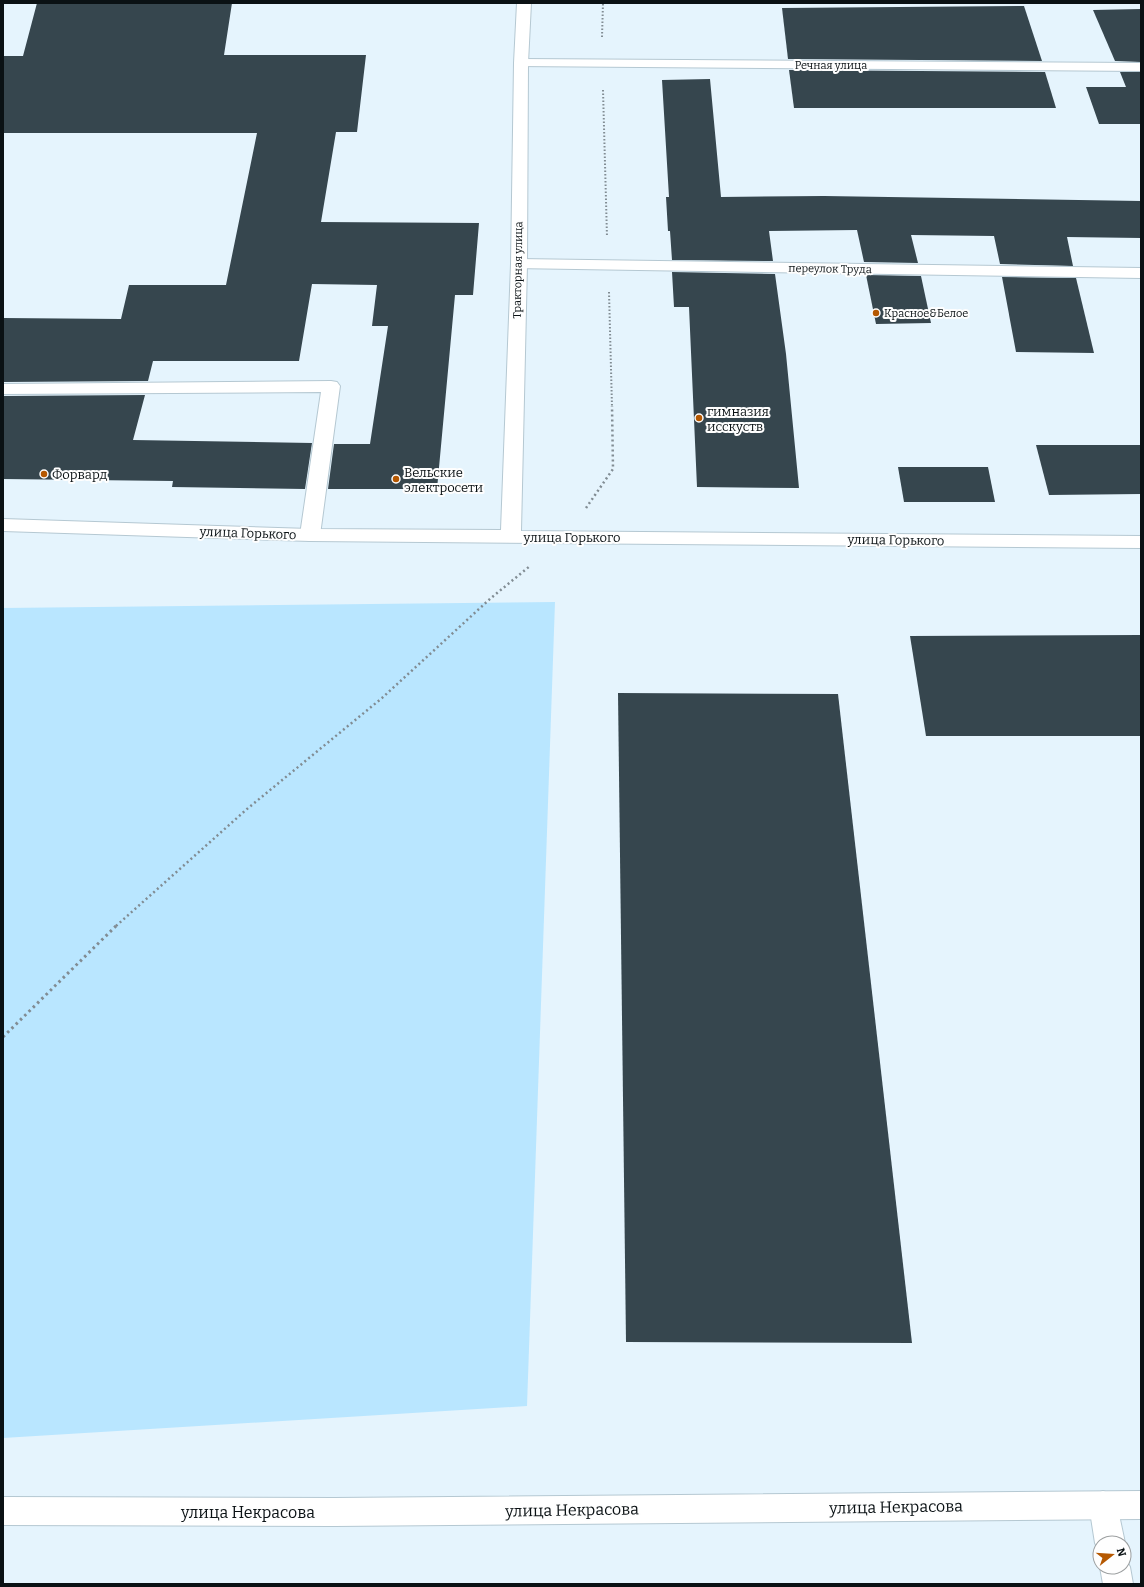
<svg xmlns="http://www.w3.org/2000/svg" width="1144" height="1587" font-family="Bitter,serif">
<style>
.green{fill:#b9e6ff}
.building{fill:#36464e}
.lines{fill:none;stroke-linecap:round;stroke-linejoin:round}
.service-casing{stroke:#b5c8d2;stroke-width:2}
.minor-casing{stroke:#b5c8d2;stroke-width:2}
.tertiary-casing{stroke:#b5c8d2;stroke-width:2}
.path-far2{stroke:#818c93;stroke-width:2;stroke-dasharray:1.5 2;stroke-linecap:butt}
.path-far1{stroke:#818c93;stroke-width:2.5;stroke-dasharray:2 3;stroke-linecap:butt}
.path{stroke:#818c93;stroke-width:3;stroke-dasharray:2.5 3.5;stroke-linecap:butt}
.service{fill:#fff;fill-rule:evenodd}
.minor{fill:#fff;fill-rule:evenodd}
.tertiary{fill:#fff;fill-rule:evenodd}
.poi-dot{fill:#b55801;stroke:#fefefe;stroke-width:1.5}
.labels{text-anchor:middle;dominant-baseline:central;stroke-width:4;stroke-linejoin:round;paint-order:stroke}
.far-street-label{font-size:11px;fill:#0a1114;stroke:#fefefe}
.far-poi-label{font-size:11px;fill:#0a1114;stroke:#fefefe;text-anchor:start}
.poi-label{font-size:13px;fill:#0a1114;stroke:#fefefe;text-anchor:start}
.street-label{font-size:13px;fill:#0a1114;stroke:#fefefe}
.near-street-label{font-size:16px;fill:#0a1114;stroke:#fefefe}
</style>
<rect width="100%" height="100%" fill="#e5f4fd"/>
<polygon class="green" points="555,602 527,1406 3,1438 3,608"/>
<g class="building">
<polygon points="37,3 232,3 224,55 366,55 357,132 336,132 321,222 479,223 473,295 455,295 437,489 328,489 334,444 370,444 388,326 372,326 377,285 312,284 299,361 153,361 148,381 3,382 3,318 121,319 129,285 226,285 257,133 3,133 3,56 23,56"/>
<polygon points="1024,6 1042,61 788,59 782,8"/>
<polygon points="1141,9 1141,62 1115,61 1093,10"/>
<polygon points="789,70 1045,72 1056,108 794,108"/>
<polygon points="1120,72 1141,72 1141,124 1099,124 1086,87 1126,87"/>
<polygon points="710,79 721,197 824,196 1141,201 1141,238 1067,237 1073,266 1000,264 994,236 911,235 918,263 864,262 857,230 769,231 773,261 672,260 670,231 668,231 666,197 669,197 662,80"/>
<polygon points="672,272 775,274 786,354 799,488 697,487 689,307 674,307"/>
<polygon points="866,275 921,276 931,323 876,324"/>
<polygon points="1002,277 1076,278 1094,353 1016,352"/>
<polygon points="145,395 133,440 312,443 305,489 172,487 173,481 3,479 3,396"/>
<polygon points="1036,445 1141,445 1141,494 1049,495"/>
<polygon points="898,467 988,467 995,502 904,502"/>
<polygon points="1141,635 1141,736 926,736 910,636"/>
<polygon points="618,693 838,694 912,1343 626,1342"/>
</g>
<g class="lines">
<defs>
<g id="service">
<polygon points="331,381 337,382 340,386 320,535 317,539 310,541 303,539 300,535 321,392 3,394 3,384"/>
<polygon points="1103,1491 1113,1495 1117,1505 1125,1543 1124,1544 1124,1543 1100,1543 1100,1553 1095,1543 1089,1505 1093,1495"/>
<polygon points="1124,1556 1130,1567 1133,1584 1103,1584 1100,1567 1124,1567"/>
</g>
<g id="minor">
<polygon points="521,59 1141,63 1141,71 516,66 514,63 516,60"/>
<polygon points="519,259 1141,268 1141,278 513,268 511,264 513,260"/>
<polygon points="1141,1491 1141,1519 334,1526 3,1525 3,1497 334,1498"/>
</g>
<polygon id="tertiary" points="517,3 531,3 528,63 527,264 521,531 1141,536 1141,548 310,541 3,531 3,519 310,529 501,530 511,264 514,63"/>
</defs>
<use href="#service" class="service-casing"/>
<use href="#minor" class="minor-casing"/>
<use href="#tertiary" class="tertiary-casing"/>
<g class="path-far2">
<polyline points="602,37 603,3"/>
<polyline points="603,90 607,237"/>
<polyline points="609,292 612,407"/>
</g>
<g class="path-far1">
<polyline points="586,508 613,469 612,406"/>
<polyline points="116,926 247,809 382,698 491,598 530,566"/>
</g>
<polyline class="path" points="3,1037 117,925"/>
<use href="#service" class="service"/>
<use href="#minor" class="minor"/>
<use href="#tertiary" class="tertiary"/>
</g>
<g class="poi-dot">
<circle cx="876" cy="313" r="4"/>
<circle cx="699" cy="418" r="4"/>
<circle cx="44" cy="474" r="4"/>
<circle cx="396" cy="479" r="4"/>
</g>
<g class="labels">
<g class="far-street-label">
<text x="831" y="65">Речная улица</text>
<text transform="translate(830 269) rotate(1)">переулок Труда</text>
<text transform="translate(518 270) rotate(-89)">Тракторная улица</text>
</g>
<g class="far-poi-label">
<text x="884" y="313">Красное&amp;Белое</text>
</g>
<g class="poi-label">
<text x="707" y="411">гимназия<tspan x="707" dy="15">исскуств</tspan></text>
<text x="404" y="472">Вельские<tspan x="404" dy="15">электросети</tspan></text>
<text x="52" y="474">Форвард</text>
</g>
<g class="street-label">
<text transform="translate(248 533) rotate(2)">улица Горького</text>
<text x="572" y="537">улица Горького</text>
<text transform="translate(896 540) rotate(1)">улица Горького</text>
</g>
<g class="near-street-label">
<text transform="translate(896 1507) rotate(-1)">улица Некрасова</text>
<text transform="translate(572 1510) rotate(-1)">улица Некрасова</text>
<text x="248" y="1512">улица Некрасова</text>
</g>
</g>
<rect width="1144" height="1587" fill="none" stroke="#0a1114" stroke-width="8"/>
<g transform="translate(1112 1555) rotate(73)"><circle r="19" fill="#fefefe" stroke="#9c9fa0"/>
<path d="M0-3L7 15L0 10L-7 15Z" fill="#b55801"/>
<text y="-6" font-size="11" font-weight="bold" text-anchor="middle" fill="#0a1114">N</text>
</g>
</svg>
